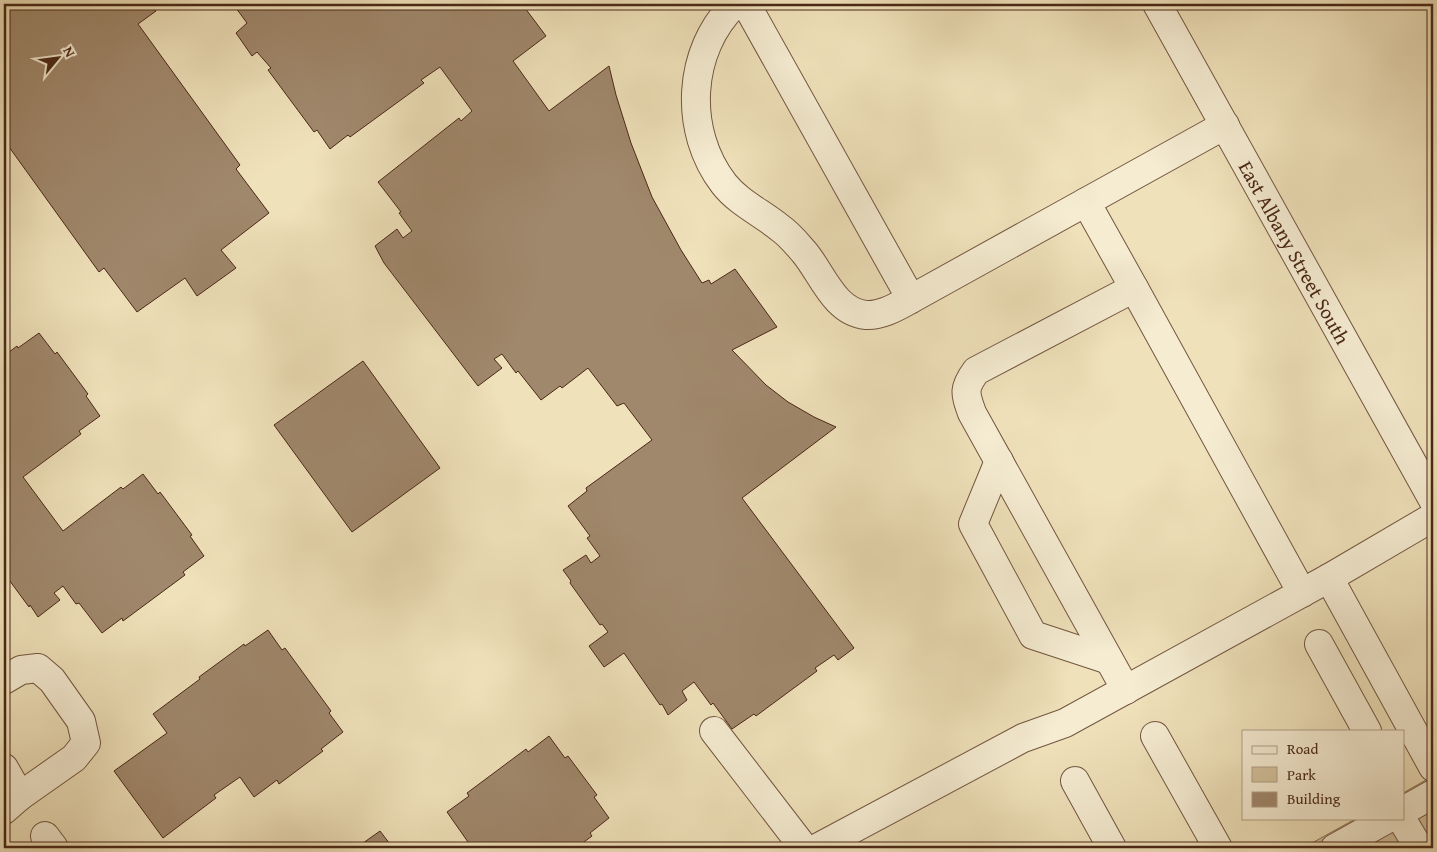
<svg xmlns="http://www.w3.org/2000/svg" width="1437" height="852" font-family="'Gentium Book Plus',serif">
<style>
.green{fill:#d3c29e;stroke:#8e755a}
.building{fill:#a0886c;stroke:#4a2817}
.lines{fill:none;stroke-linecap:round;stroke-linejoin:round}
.minor-casing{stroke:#735640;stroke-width:30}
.minor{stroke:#f5ecd2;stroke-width:28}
.labels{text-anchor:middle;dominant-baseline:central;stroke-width:4.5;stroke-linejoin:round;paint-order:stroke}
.street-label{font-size:20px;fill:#4a2817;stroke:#f5ecd2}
</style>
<rect width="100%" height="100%" fill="#efe1ba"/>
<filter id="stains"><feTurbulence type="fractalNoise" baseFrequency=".004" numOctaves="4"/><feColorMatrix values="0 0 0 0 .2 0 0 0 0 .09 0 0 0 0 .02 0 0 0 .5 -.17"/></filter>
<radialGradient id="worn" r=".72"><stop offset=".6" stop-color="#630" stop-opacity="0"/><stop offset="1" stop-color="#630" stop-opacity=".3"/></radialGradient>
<polygon class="green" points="1433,776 1433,848 1303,848 1357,818 1403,818 1403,793"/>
<g class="building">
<polygon points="4,4 152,4 156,11 138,24 240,165 236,169 269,213 221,250 236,268 197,296 185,278 137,312 104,268 99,272 4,140"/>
<polygon points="233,4 522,4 546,36 513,61 549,111 609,66 616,95 631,143 652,197 681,250 702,283 709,280 711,284 735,269 777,327 732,350 766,385 788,402 814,417 836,427 742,498 854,648 838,660 834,655 815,668 817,671 756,716 754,714 732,729 713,703 711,705 694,682 682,691 687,700 668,715 662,704 660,705 624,653 604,667 589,646 608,632 602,624 600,625 570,583 571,581 563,570 586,555 591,563 600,556 587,538 590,536 568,506 587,491 586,488 652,440 624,403 617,406 588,368 562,388 560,386 541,400 518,371 516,373 502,354 494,359 502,368 478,386 384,263 375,246 397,229 403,238 412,231 399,213 401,212 378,182 459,118 461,121 472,111 440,67 421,80 424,83 350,137 348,135 330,149 317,130 314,132 268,70 271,68 257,52 252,56 236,33 247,23"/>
<polygon points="39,333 55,354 57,352 88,394 86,396 100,416 79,431 81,434 23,477 63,531 121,487 123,489 143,474 158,494 160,492 192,535 190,536 204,556 183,572 185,575 123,621 122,618 102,633 79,603 76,604 63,586 54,593 60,600 38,617 30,605 29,607 4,573 4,356 17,346 18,348"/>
<polygon points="363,361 440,468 352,532 274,425"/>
<polygon points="268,630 282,650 285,648 331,711 329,713 343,732 321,749 323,751 279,784 277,780 254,797 240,777 214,795 216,798 163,838 114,771 167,733 153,714 200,679 199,677 244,644 245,646"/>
<polygon points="549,736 565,758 568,756 597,795 594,797 609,818 590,833 592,836 576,848 469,848 466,844 468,842 447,812 469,796 467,793 526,749 528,752"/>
<polygon points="380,831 393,848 356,848"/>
</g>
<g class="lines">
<defs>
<g id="minor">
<path d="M735 4C687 50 683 131 724 184 739 203 762 213 780 228 789 234 797 244 804 252 822 273 834 312 866 315 882 316 898 306 911 299"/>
<polyline points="746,4 911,299 1225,125"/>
<path id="s1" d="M1157 4 1433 500"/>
<path d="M1086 202 1134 288 976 371C963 389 965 393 972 413L1126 690"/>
<polyline points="1134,288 1302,593"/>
<polyline points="999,461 973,524 1033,635 1109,660"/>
<polyline points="1329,578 1433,767"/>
<polyline points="1319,644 1367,731"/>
<polyline points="4,680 21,670 38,668 52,680 81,721 86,743 74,758 20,796 4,810"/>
<polyline points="714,731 804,848"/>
<polyline points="1155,736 1218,848"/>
<polyline points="4,768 20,796"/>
<polyline points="1075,781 1112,848"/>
<polyline points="1403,811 1433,794"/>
<polyline points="1401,818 1419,848"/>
<polyline points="45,836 54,848"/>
<polyline points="817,848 1023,738 1065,723 1329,578 1433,517"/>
<polyline points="1335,848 1389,818"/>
</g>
</defs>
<use href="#minor" class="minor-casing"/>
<use href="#minor" class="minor"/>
</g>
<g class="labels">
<g class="street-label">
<text stroke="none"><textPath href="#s1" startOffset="284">East Albany Street South</textPath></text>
</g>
</g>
<rect width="1437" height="852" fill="none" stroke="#efe1ba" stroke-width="20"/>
<rect x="5" y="5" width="1427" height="842" fill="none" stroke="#4a2817" stroke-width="2.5"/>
<rect x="10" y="10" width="1417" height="832" fill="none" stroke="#4a2817"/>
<rect x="1242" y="730" width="162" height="90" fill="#f5ecd2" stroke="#b19e87"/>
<rect x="1252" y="746" width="25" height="8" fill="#f5ecd2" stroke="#b19e87"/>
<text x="1287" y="754" font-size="15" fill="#4a2817">Road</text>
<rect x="1252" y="767" width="25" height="15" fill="#d3c29e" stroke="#b19e87"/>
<text x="1287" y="780" font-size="15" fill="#4a2817">Park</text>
<rect x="1252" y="792" width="25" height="15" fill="#a0886c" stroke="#b19e87"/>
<text x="1287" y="804" font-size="15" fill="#4a2817">Building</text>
<g transform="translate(58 58) rotate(61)" stroke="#f5ecd2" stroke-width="4" paint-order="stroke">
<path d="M0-4L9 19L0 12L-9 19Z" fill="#4a2817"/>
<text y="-8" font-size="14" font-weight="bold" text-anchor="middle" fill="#4a2817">N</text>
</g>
<rect width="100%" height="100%" filter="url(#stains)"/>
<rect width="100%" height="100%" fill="url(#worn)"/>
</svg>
